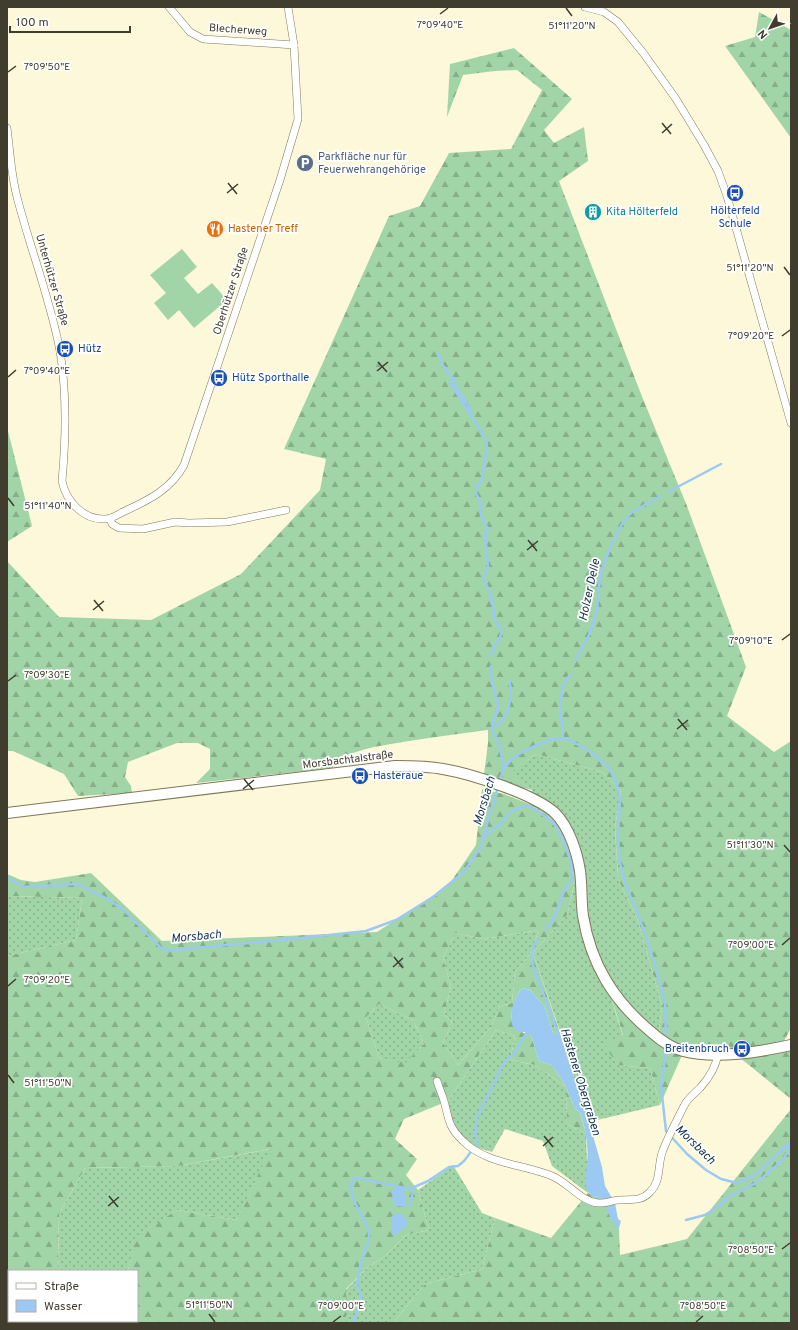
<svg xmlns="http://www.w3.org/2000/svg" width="798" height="1330" font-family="Overpass,sans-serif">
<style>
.grass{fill:url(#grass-dots)}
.forest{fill:url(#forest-firs);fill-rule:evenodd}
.garden{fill:#a1d5a8}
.water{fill:#9cc9f2}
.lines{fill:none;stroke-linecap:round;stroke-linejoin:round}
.stream{stroke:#9cc9f2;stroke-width:2.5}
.minor-casing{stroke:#7f7858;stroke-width:8}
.secondary-casing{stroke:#7f7858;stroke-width:12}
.minor{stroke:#fff;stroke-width:7}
.secondary{stroke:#fff;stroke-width:10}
.ticks{fill:none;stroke:#403d2e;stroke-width:1.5}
.labels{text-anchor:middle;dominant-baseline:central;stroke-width:3.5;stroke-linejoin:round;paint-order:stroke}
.street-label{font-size:11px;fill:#403d2e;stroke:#fff}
.service-label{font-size:11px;fill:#4e5e75;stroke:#fff;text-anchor:start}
.transit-label{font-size:11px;fill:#164399;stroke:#fff;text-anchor:start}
.culture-label{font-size:11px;fill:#0d838f;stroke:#fff;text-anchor:start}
.food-label{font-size:11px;fill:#c56008;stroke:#fff;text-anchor:start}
.water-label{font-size:12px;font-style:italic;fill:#11324d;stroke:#fff}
.ticks-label{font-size:10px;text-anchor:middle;fill:#403d2e;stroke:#fff;stroke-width:3.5;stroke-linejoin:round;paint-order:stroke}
</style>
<defs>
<pattern id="grass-dots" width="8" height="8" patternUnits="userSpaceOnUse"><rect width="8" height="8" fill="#a1d5a8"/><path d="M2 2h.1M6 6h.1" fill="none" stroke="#85ae89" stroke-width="1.8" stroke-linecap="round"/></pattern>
<pattern id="forest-firs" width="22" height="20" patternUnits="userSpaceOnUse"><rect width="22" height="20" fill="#a1d5a8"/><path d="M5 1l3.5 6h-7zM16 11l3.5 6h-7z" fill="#85ae89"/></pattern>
</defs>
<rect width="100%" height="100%" fill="#fef8db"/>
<g class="grass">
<polygon points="536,754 602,772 621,790 615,827 618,879 637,918 662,1006 658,1041 612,1001 623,1036 605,1044 617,1065 650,1068 660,1105 589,1122 590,1121 588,1118 568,1060 563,1040 533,953 567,915 575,881 567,842 551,818 529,804 532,790 509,773"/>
<polygon points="7,896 82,898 76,940 7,956"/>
<polygon points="539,930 530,954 515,972 512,1003 500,1006 491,1027 458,1065 443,1043 452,1022 444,1014 451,986 443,958 455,933 484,939"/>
<polygon points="379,1004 413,1020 424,1044 405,1064 379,1058 366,1017"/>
<polygon points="496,1030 515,1036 510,1060 535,1065 566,1087 567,1124 586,1134 588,1193 552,1166 543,1141 505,1129 492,1152 475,1147 454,1128 448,1101"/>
<polygon points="271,1149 237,1220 177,1210 136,1237 128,1271 58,1271 59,1214 85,1168 178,1166"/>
<polygon points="453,1165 482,1213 495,1218 482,1269 425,1284 393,1323 346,1323 346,1290 368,1267 385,1256 406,1235 429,1230 418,1190"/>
</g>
<g class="forest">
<polygon points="759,12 791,30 791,138 725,46 755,37"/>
<path d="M514 48 572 99 544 130 554 143 584 127 588 161 559 181 641 394 687 506 746 667 727 716 774 752 791 741V1028L784 1041 791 1039V1099L724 1045 687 1044 660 1105 650 1068 617 1065 604 1044 623 1035 612 1000 658 1041 662 1006 637 918 618 879 615 827 621 790 602 772 536 754 510 773 532 790 516 786 484 774 488 743V730C450 735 412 740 374 747 363 749 353 754 341 756L332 768 196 783 210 769V749L198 743H177L128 762 125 777 131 786 132 793 78 796 64 774 13 751H7V561L59 617 151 620 241 574 320 490 326 459 284 449 389 216 420 206 449 153 511 149 542 90 517 70 495 71 463 75 447 117 450 64Z"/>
<polygon points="7,427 32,526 7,542"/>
<path d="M482 789 504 794 529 804 551 818 567 842 575 881 567 915 533 953 560 1033 554 1034 553 1033 545 1007 530 990 523 988C516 992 512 1009 511 1018L523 1033H529L532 1038 539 1061 551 1065 553 1067 564 1083 575 1109 580 1112 586 1134 567 1124 566 1087 535 1065 510 1060 515 1036 496 1030 448 1101 404 1119 395 1139 417 1159 406 1175 418 1190 429 1230 406 1235 385 1256 368 1267 346 1289V1323H90L93 1321H137V1271H128L135 1237 177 1210 237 1220 270 1149 178 1166 85 1168 59 1214 58 1271H9V1321H80L79 1323H7V956L76 940 82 898 7 896V874L21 880 35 882 91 873 162 941 377 932 448 886 476 845ZM539 930 530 954 515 972 512 1003 500 1006 491 1027 458 1065 443 1043 452 1022 444 1014 451 986 443 958 455 933 484 939ZM379 1004 413 1020 424 1044 405 1063 379 1058 366 1017Z"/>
<polygon points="791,1109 791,1323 393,1323 425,1284 482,1269 495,1218 551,1238 588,1193 596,1197 606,1199 619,1228 620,1255 687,1239"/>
</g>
<polygon class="garden" points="182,249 197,267 184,278 198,294 212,283 227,300 194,328 179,310 168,320 154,303 166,293 150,275"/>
<g class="water">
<path d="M523 988 530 990 545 1007 553 1033 554 1034 560 1033 568 1060 588 1118 590 1121 589 1122 602 1167 605 1186 615 1203 618 1219 621 1221 619 1228 616 1226C611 1218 604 1210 606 1199 600 1199 589 1196 587 1190 584 1181 587 1170 587 1162 589 1146 585 1127 580 1112L575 1109 564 1083 553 1067 551 1065 539 1061 532 1038 529 1033C524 1032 518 1032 514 1028 507 1020 515 993 523 988Z"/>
<polygon points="401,1187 404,1190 406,1205 405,1207 396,1206 393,1204 392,1191 393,1189"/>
<polygon points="396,1213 403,1215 408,1223 407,1225 396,1235 394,1236 392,1233 391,1217"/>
</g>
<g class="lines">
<g class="stream">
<polyline points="439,354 441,363 455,381 456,387 461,394 469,407 472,418 484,436 486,441 487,447 482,479 477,486 476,493 481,505 481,516 488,529 485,533 488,567 484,577 484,580 492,597 491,601 493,606 494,620 500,627 501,633 500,638 492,651 491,656"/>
<polyline points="453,378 450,382 451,384 470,414"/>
<polyline points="668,492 721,464"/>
<polyline points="575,661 589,635 597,610 600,576 611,545 623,522 632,512 661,496"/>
<polyline points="491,666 491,677 498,706 492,728 493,732 499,743 504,768"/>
<path d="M494 725 496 726C508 718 510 703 511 691 511 687 509 685 510 681"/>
<path d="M563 739C562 719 555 689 571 674"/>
<polyline points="499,782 504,768 513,758 524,751 551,739 568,739 592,753 609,768 616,782 620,799 618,836 619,859 625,883 645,933 665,1000 666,1039"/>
<polyline points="484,837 500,824 506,817 513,810 526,806 531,807 553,822 558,831 562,837 571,862 572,875 572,879 564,891 555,916 546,929"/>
<polyline points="7,878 24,887 78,884 104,897 124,910 162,949 172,950 301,938 366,931 396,920 433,897 464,872 480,848 498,787"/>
<path d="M537 940C532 948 531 958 533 966L559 1036"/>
<polyline points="667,1046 661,1086 666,1131 687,1154 706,1170 721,1179 737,1183 755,1175 788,1144 791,1137"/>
<polyline points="478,1144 475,1134 477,1117 505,1061 514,1054 527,1032 529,1033"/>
<polyline points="409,1206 412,1197 413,1189"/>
<polyline points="686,1220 705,1215 720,1205 730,1196 756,1183 775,1167 783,1160 789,1149 788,1144"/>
<path d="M353 1323 361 1302V1294L357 1287C358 1279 359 1271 361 1263 363 1251 372 1243 368 1230 364 1216 345 1194 353 1178H357L410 1189 428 1181 449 1167 458 1166 464 1161 470 1153"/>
</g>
<defs>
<g id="minor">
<polyline points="169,7 190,32 203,39 294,45"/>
<polyline points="585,7 604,12 618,22 644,54 676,99 704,145 718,171 727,196 791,423"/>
<path d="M7 128C10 151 11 174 17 197 30 248 50 298 60 351 67 394 66 438 62 481 66 501 83 520 105 519 112 519 118 514 125 511 149 500 171 489 184 465L280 180 298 119 294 45 288 7"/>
<polyline points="110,518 112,524 119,528 143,529 175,522 189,523 227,522 286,510"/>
<path d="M437 1081C439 1088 442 1094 444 1101 449 1119 448 1127 463 1141 486 1164 523 1164 552 1176 569 1183 580 1201 598 1203 606 1204 612 1200 619 1200 631 1199 641 1202 650 1192 662 1180 657 1164 663 1150 669 1135 677 1120 684 1106 687 1099 694 1094 700 1088 709 1078 716 1067 718 1054"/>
</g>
<path id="secondary" d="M7 813 395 766C411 766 428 766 443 769 472 774 534 794 555 813 569 827 577 852 580 871 582 886 581 901 583 916 591 964 613 1000 650 1031 659 1039 671 1048 683 1051 714 1059 760 1052 791 1045"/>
</defs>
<use href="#minor" class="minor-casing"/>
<use href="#secondary" class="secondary-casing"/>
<use href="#minor" class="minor"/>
<use href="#secondary" class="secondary"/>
</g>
<path class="ticks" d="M566 8 572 16M440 14 448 8M8 72 16 66M662 123 671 134M662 133 672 124M228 183 237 194M227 193 238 184M784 267 790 275M782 336 790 330M378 362 387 372M377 371 388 362M8 377 16 370M8 498 14 506M528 540 537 551M527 550 538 541M94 600 103 611M93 610 104 601M782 640 790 634M8 681 16 675M678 719 687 730M677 729 688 720M244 779 253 790M243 789 254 780M784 845 790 852M782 945 790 938M394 957 403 968M393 967 403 958M8 986 16 979M8 1075 14 1083M544 1136 553 1147M543 1146 553 1137M109 1196 118 1207M108 1206 119 1197M782 1249 790 1243M209 1314 215 1322M333 1322 341 1316M696 1322 703 1316"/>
<defs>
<symbol id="parking-disc" viewBox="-11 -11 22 22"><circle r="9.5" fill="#5c6f8a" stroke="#fff"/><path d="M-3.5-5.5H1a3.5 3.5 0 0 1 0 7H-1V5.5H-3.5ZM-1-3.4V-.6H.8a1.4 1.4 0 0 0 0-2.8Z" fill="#fff"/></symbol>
<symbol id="bus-disc" viewBox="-11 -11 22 22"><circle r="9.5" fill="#1a4fb4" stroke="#fff"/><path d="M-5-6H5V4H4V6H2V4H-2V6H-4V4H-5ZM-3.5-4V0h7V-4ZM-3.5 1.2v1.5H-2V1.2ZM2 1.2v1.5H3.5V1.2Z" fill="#fff"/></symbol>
<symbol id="building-disc" viewBox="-11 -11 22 22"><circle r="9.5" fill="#0f9aa8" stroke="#fff"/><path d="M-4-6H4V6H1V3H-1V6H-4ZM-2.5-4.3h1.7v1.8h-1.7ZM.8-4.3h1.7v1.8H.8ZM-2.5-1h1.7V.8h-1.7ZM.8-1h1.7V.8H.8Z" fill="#fff"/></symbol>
<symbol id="restaurant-disc" viewBox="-11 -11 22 22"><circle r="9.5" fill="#e8710a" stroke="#fff"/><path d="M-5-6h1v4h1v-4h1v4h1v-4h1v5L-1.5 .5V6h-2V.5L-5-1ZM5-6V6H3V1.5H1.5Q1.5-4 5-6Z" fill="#fff"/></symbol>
</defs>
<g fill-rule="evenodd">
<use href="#parking-disc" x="295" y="153" width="20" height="20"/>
<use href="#bus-disc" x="725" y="183" width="20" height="20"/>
<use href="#building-disc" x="583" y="202" width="20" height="20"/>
<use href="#restaurant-disc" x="205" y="219" width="20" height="20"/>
<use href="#bus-disc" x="55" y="339" width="20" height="20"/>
<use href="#bus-disc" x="209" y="368" width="20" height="20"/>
<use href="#bus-disc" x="350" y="766" width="20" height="20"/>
<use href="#bus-disc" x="732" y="1039" width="20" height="20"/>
</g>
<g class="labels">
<g class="street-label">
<text transform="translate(238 30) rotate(4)">Blecherweg</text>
<text transform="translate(52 280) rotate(74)">Unterhützer Straße</text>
<text transform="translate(231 291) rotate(-72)">Oberhützer Straße</text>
<text transform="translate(348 760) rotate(-7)">Morsbachtalstraße</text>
</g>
<g class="service-label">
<text x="318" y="157">Parkfläche nur für<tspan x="318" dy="13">Feuerwehrangehörige</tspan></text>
</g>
<g class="transit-label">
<text x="735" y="211" text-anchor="middle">Hölterfeld<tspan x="735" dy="13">Schule</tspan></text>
<text x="78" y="349">Hütz</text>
<text x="232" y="378">Hütz Sporthalle</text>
<text x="373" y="776">Hasteraue</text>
<text x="729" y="1049" text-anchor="end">Breitenbruch</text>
</g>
<g class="culture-label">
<text x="606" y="212">Kita Hölterfeld</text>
</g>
<g class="food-label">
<text x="228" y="229">Hastener Treff</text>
</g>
<g class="water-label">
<text transform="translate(590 590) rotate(-78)">Holzer Delle</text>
<text transform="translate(485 801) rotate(-73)">Morsbach</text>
<text transform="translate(196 937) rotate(-5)">Morsbach</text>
<text transform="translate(580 1082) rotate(73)">Hastener Obergraben</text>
<text transform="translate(695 1145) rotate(44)">Morsbach</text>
</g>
</g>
<g class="ticks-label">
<text x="440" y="28">7°09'40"E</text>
<text x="572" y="29">51°11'20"N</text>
<text x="47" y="70">7°09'50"E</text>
<text x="750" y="271">51°11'20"N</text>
<text x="751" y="339">7°09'20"E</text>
<text x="47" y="374">7°09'40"E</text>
<text x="48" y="509">51°11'40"N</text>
<text x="751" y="644">7°09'10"E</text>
<text x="47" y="678">7°09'30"E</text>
<text x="750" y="848">51°11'30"N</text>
<text x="751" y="948">7°09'00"E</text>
<text x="47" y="983">7°09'20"E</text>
<text x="48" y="1086">51°11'50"N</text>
<text x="751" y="1253">7°08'50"E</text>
<text x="209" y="1308">51°11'50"N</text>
<text x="341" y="1309">7°09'00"E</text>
<text x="703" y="1309">7°08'50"E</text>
</g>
<rect width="798" height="1330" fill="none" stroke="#403d2e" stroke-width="16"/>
<rect x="8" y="1270" width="130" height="52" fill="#ffffff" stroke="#b3b1ab"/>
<rect x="16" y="1283" width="20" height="6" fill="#ffffff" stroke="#b3b1ab"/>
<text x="44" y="1290" font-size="12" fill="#403d2e">Straße</text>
<rect x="16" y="1300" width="20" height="12" fill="#9cc9f2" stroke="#b3b1ab"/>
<text x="44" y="1310" font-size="12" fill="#403d2e">Wasser</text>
<g transform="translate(770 28) rotate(230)" stroke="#ffffff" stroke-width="3" paint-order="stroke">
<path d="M0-3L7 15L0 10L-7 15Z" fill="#403d2e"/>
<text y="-6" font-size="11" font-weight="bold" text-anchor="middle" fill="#403d2e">N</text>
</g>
<path d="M10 26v6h120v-6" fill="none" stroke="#403d2e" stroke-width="2"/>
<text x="16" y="26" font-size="12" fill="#403d2e" stroke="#ffffff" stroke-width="3" paint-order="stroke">100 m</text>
</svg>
